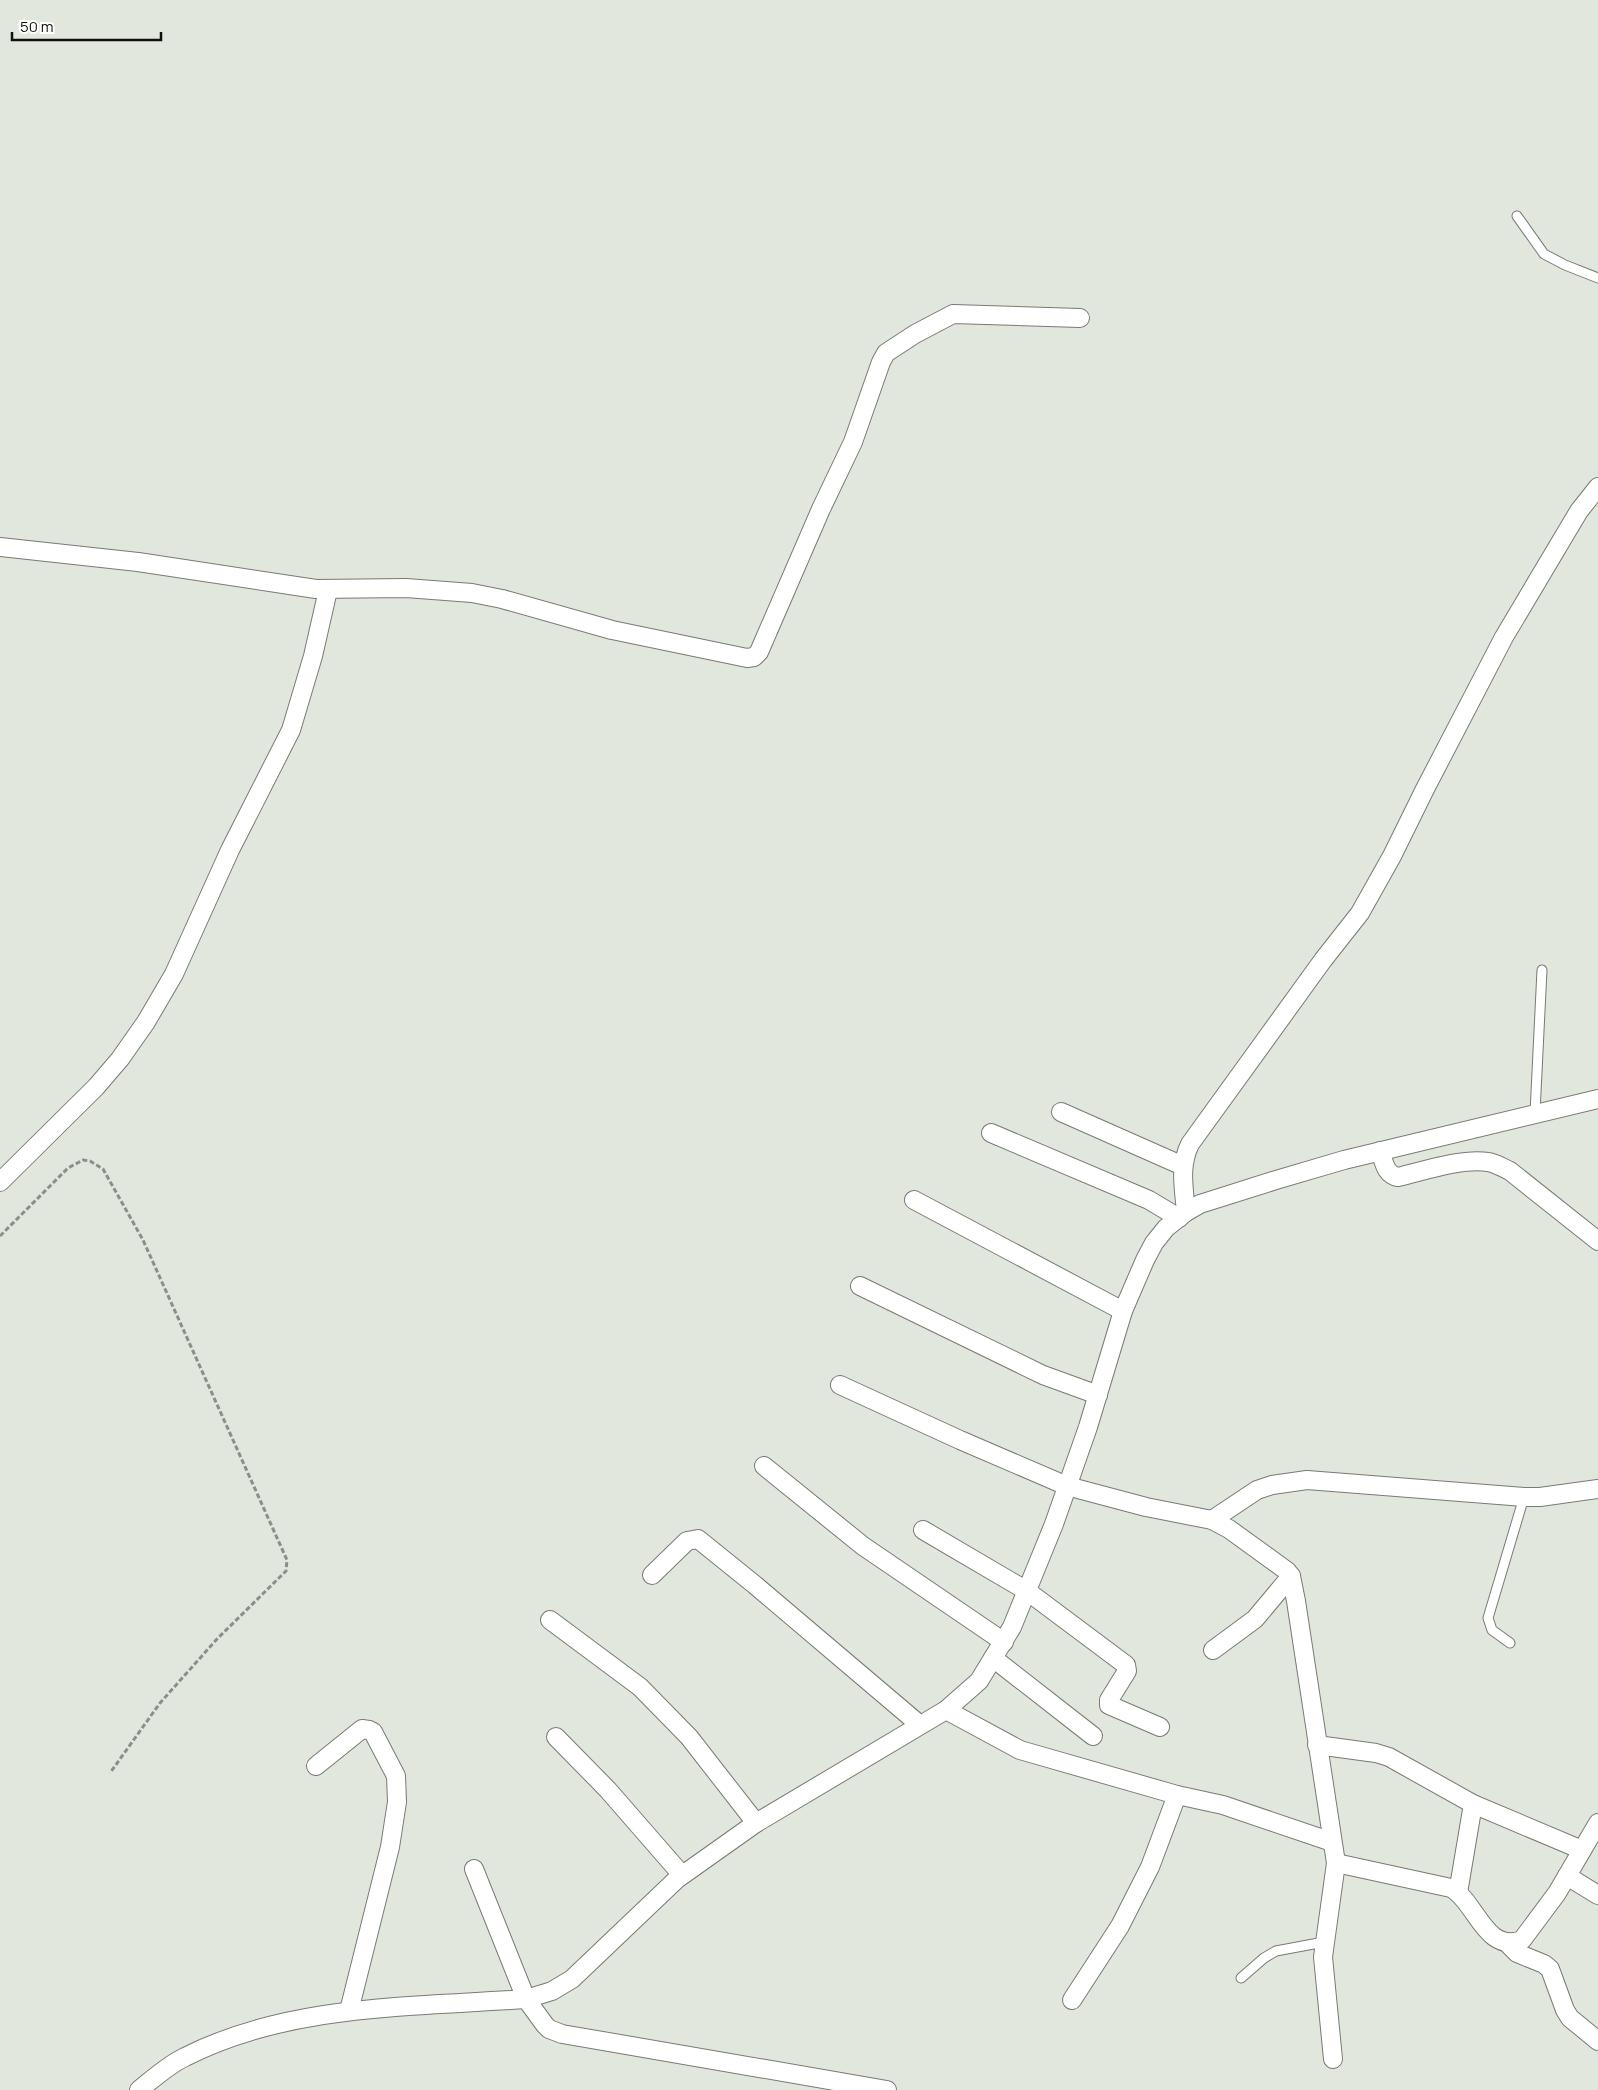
<svg xmlns="http://www.w3.org/2000/svg" width="1598" height="2090" font-family="Manrope,sans-serif">
<style>
.lines{fill:none;stroke-linecap:round;stroke-linejoin:round}
.lane-casing{stroke:#777b73;stroke-width:11}
.street-casing{stroke:#777b73;stroke-width:20}
.path{stroke:#8b8f88;stroke-width:3;stroke-dasharray:5 2.5;stroke-linecap:butt}
.lane{stroke:#fff;stroke-width:9}
.street{stroke:#fff;stroke-width:18}
</style>
<rect width="100%" height="100%" fill="#e2e7de"/>
<g class="lines">
<defs>
<g id="lane">
<polyline points="1517,216 1544,254 1565,265 1598,278"/>
<polyline points="1535,1113 1542,970"/>
<polyline points="1510,1643 1492,1630 1488,1618 1524,1497"/>
<polyline points="1241,1978 1264,1958 1276,1951 1324,1942"/>
</g>
<g id="street">
<polyline points="0,547 138,562 316,589 406,588 472,593 502,599 612,630 747,658 754,657 759,652 821,509 853,442 881,362 886,353 915,334 953,314 1080,318"/>
<polyline points="1061,1112 1183,1166"/>
<polyline points="991,1133 1149,1200 1179,1218"/>
<path d="M1380 1151C1384 1161 1385 1175 1398 1177 1424 1171 1461 1158 1488 1162 1496 1163 1503 1168 1510 1171L1598 1241"/>
<polyline points="0,1182 96,1087 120,1059 146,1022 174,974 230,850 291,730 313,656 328,590"/>
<polyline points="914,1200 1123,1311"/>
<path d="M1186 1212C1184 1189 1179 1166 1190 1144L1323 960 1360 913 1392 856 1425 789 1504 637 1579 511 1598 487"/>
<polyline points="860,1286 1043,1375 1098,1395"/>
<polyline points="840,1385 960,1440 1067,1486 1146,1507 1212,1520 1229,1529 1287,1571 1291,1576 1296,1601 1336,1863 1323,1957 1333,2059"/>
<polyline points="764,1466 863,1546 1004,1642"/>
<polyline points="1212,1520 1257,1490 1272,1485 1307,1480 1524,1497 1540,1497 1598,1489"/>
<polyline points="923,1530 1027,1591 1126,1665 1127,1671 1109,1700 1109,1705 1160,1727"/>
<polyline points="652,1575 687,1541 698,1539 755,1585 920,1725"/>
<polyline points="550,1620 640,1687 689,1737 756,1823"/>
<polyline points="1213,1650 1255,1619 1291,1576"/>
<polyline points="993,1658 1093,1736"/>
<polyline points="946,1710 1020,1750 1177,1795 1223,1805 1332,1842"/>
<polyline points="556,1737 608,1790 682,1875"/>
<polyline points="1317,1745 1376,1753 1389,1757 1473,1804 1582,1850"/>
<polyline points="316,1766 362,1729 369,1730 373,1732 396,1776 397,1802 390,1847 349,2011"/>
<path d="M1336 1863 1451 1888C1476 1901 1485 1954 1522 1940L1557 1893 1598 1823"/>
<polyline points="474,1869 526,1999 545,2025 549,2029 562,2034 887,2090"/>
<polyline points="1567,1876 1598,1895"/>
<polyline points="1458,1893 1473,1804"/>
<polyline points="1507,1943 1517,1953 1544,1964 1550,1969 1565,2010 1570,2018 1598,2041"/>
<polyline points="1072,2000 1120,1926 1150,1867 1177,1795"/>
<path d="M139 2090C153 2079 168 2065 185 2057 289 2004 412 2007 526 1999L552 1991 572 1979 677 1879 756 1823 946 1710 979 1681 1012 1627 1054 1524 1088 1427 1123 1311 1145 1260 1154 1243 1166 1228 1186 1212 1200 1204 1276 1180 1344 1160 1598 1099"/>
</g>
</defs>
<use href="#lane" class="lane-casing"/>
<use href="#street" class="street-casing"/>
<polyline class="path" points="0,1236 68,1168 83,1160 90,1161 103,1169 143,1240 287,1560 286,1571 217,1639 160,1703 110,1773"/>
<use href="#lane" class="lane"/>
<use href="#street" class="street"/>
</g>
<path d="M12 32v8h149v-8" fill="none" stroke="#10110e" stroke-width="2.5"/>
<text x="20" y="32" font-size="15" fill="#10110e" stroke="#ffffff" stroke-width="4" paint-order="stroke">50 m</text>
</svg>
